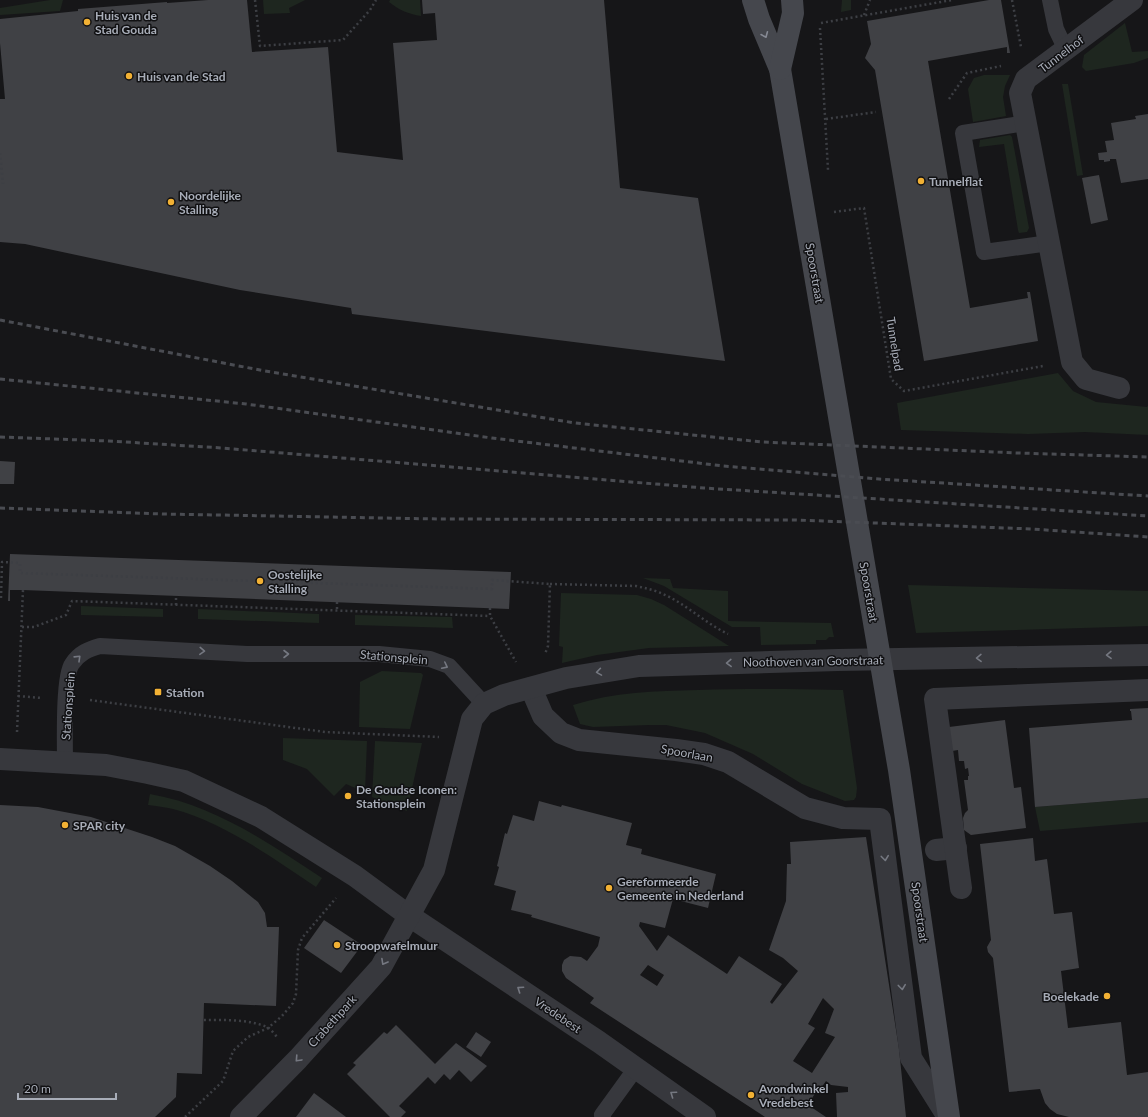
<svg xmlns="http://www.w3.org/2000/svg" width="1148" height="1117" font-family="Lato,sans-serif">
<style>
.green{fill:#1e261f}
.building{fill:#404145;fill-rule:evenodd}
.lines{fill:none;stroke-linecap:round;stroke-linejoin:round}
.path{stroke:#3d3f44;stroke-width:2.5;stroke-dasharray:2 3;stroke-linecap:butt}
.lane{stroke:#37383d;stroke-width:16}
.street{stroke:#37383d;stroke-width:22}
.secondary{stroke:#45474d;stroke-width:22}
.rail{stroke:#4a4c52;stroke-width:3;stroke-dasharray:5 4;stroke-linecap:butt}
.oneway{stroke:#858993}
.oneway2{stroke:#757881}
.poi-dot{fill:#f2b134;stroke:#111113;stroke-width:1.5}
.labels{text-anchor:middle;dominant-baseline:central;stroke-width:3;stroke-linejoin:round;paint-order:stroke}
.poi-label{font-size:12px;font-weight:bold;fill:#a8adb8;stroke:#111113;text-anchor:start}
.street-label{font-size:12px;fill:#a8adb8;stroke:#111113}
</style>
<rect width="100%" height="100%" fill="#161618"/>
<g class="green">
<polygon points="50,0 63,0 60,11 0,15 0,8"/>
<polygon points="263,0 305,0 289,8 290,13 264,14"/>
<path d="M390 0H420L421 16C408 14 399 10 389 2Z"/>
<polygon points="842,0 851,0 851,10 841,12"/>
<polygon points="1125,23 1132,52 1148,51 1148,58 1134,63 1086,71 1082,67 1084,55"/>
<polygon points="984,75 1010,75 1005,86 1003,97 1006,116 973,122 968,89 974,78"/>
<polygon points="1062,84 1068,84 1083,175 1077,176"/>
<polygon points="1010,135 1012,137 1029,228 1027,232 1019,233 1018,230 1004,144 979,147 980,140"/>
<polygon points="1058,373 1073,391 1096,402 1147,407 1148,406 1148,435 1085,432 1028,434 901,430 897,403"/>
<polygon points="643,578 670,579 673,588 728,591 728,621 831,623 834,637 829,637 826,640 816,640 816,644 761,645 760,627 732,627 664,586"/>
<polygon points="908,585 1148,591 1148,626 916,633"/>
<polygon points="561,593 637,595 651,599 664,605 729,646 649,648 597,655 562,663 563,647 559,646"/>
<polygon points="81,606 163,609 163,617 81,615"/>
<polygon points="198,609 319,614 319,623 198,619"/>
<polygon points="355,615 452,617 453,628 355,625"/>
<polygon points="382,671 421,673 423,675 410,729 359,727 360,682"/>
<path d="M787 689 843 690 857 788 856 797 854 800 845 801 802 784 753 754 705 733 666 725H649L593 727 580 724 573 705C614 692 655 691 698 690 727 689 757 689 787 689Z"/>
<polygon points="283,738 367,741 365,792 346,784 334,796 307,769 283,760"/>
<polygon points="375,741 422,743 407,811 372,797"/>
<path d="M150 794C214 805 269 843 322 878L316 887C273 858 223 822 173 809 165 807 156 806 148 805Z"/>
<polygon points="1148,798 1148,822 1040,831 1035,807"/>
</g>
<g class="building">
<polygon points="208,0 247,0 252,52 328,47 337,152 403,160 393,43 437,40 435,13 423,14 422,0 604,0 620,188 698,198 725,361 352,314 351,308 240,290 25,244 0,242 0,99 5,99 0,43 0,19 78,11 78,9 167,2 167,3"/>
<polygon points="989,0 1001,0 1010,53 1007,53 1007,47 928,61 970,308 1028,298 1027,292 1030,292 1038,341 924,361 875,70 865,58 871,44 867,21"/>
<polygon points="1148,114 1148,179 1121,183 1116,159 1110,159 1110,161 1104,162 1104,160 1099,160 1098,153 1107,152 1105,141 1114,140 1111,123 1136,119 1135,116"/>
<polygon points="1099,175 1108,220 1091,224 1082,178"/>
<polygon points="0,461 15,462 14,484 0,484"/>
<polygon points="10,554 511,572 509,609 23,590 10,590 10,601 8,601"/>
<polygon points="1148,708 1148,798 1035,807 1029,728 1132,720 1131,711 1130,711 1130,709"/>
<polygon points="1005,720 1014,788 1021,787 1026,828 971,835 964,830 963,818 965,813 968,810 964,780 968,780 968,776 969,776 968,768 965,769 964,761 959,761 958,750 952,751 949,727"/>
<path d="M539 801 561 807 562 805 632 823 626 845 642 849 641 854 716 874 708 908 673 899 665 928 640 922 639 926 657 951 668 935 727 974 739 956 782 984 770 1002 772 1004 798 971 783 958 769 950 786 901 787 864H791L790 842 866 837 899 1049 906 1117H837L836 1093 848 1092V1087L831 1085 826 1081 819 1091 817 1090 808 1105 826 1117H765L590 1003 594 998 566 978 562 971V965L564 960 570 956 581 957 587 961 598 946 600 937 531 917 532 915 511 910 516 891 494 885 499 867 497 866 505 833 507 834 513 815 534 821ZM648 965 664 975 657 986 640 975ZM823 998 834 1009 825 1033 835 1037 812 1073 793 1061 815 1028 808 1024Z"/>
<polygon points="0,805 38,807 91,817 152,837 175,846 210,866 232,881 258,902 265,913 267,927 279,927 276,1006 204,1003 202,1074 177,1073 176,1097 155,1117 0,1117"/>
<polygon points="1033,838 1035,861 1047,859 1054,914 1072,912 1079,968 1061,971 1068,1028 1121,1022 1127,1075 1148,1072 1148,1117 1069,1117 1057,1114 1050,1109 1045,1103 1040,1089 1009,1092 993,958 988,952 987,947 991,940 980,844"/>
<polygon points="324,920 362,945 341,973 304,948"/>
<polygon points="396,1025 435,1064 456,1043 487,1066 471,1082 459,1070 450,1080 444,1074 435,1084 428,1077 399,1106 406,1112 401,1117 390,1117 347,1074 356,1065 353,1063 384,1032 387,1034"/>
<polygon points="476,1032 491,1042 481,1057 466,1047"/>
<polygon points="314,1093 346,1117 296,1117"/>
</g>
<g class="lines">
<g class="path">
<polyline points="255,0 260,46 343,40 370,10 376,0"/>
<polyline points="1012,0 1021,47"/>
<polyline points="864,15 870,0"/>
<polyline points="821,23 952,0"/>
<polyline points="820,28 828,170"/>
<polyline points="949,99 967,73 1001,66"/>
<polyline points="826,119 876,112"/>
<polyline points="0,153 3,184"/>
<polyline points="834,212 864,208 891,379 904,391 1043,366"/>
<path d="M550 584 636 586C644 588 651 589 658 592 683 601 703 622 728 634"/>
<polyline points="1,598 2,562 20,563 20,573 492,589 492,580 550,584 548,646 545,654"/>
<polyline points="337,602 337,611"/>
<polyline points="176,605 176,596"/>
<polyline points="490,608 490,616 516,662"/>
<polyline points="22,627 34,627 66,615 72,601 490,616"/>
<polyline points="18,696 42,698"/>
<polyline points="90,700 325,732 439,737"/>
<polyline points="17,732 23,590"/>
<path d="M204 1020C224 1020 248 1019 267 1027 271 1029 275 1035 278 1038"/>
<polyline points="185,1117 223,1081 233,1051 248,1037 268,1028 282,1016 293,1003 296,994 298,950 302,938 336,898"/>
</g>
<g class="lane">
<polyline points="1050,0 1056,29 1066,50"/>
<polyline points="1026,123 963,133 984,252 1049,243"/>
<path d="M65 763C65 745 63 676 72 664 79 653 89 649 100 646L247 654H379L430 659 449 666 484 704"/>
<polyline points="603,1117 602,1115 636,1068"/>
</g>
<g class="street">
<polyline points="1119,388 1086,379 1072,362 1020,93 1026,79 1132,0"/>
<polyline points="531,688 543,716 561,733 579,740 676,750 704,754 728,762 805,808 843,818 880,819 911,1058 948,1117"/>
<polyline points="0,759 106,765 148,773 184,781 261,817 355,876 408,915 599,1042 705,1117"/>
<polyline points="936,850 956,848"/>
<polyline points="961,888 935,699 1148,690"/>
<polyline points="241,1117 298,1059 381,967 434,870 472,719 484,704 504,695 566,678 639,666 838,660 1148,655"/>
</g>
<g class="secondary">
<polyline points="753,0 759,19 780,69 899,770 949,1117"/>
<polyline points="780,69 793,13 792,0"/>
</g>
<g class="rail">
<polyline points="0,320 265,371 575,423 762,442 1018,453 1148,457"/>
<polyline points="0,379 246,404 492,438 723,466 879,479 1148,496"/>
<polyline points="0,437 109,441 222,448 704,488 1148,516"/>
<polyline points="0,508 163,514 439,519 796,520 1032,529 1148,537"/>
</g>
</g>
<defs><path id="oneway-chevron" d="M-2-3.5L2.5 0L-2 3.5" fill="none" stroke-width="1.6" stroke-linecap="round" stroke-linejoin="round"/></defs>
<use class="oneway" href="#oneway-chevron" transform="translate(765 35) rotate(67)"/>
<g class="oneway2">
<use href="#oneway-chevron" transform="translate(202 651) rotate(3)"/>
<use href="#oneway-chevron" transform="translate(286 654)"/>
<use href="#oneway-chevron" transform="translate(1109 655) rotate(179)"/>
<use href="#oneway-chevron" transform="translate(78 658) rotate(-44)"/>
<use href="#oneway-chevron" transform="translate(979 658) rotate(179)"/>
<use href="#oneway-chevron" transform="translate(729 663) rotate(178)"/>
<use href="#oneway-chevron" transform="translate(445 666) rotate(27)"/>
<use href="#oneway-chevron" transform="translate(599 672) rotate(171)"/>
<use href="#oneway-chevron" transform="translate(885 858) rotate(83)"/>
<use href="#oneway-chevron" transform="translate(384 962) rotate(119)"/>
<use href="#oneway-chevron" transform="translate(902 987) rotate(83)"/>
<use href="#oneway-chevron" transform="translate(520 989) rotate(-146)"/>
<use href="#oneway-chevron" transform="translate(298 1059) rotate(133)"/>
<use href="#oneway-chevron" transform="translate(673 1094) rotate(-145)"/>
</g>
<g class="poi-dot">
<circle cx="87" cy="22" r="4"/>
<circle cx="129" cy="76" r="4"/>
<circle cx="921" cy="181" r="4"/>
<circle cx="171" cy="202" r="4"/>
<circle cx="260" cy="581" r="4"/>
<rect x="154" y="688" width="8" height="8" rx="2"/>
<circle cx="348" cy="796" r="4"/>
<circle cx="65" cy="825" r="4"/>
<circle cx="609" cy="888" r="4"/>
<circle cx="337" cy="945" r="4"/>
<circle cx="1107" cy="996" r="4"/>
<circle cx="751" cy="1095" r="4"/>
</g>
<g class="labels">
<g class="poi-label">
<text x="95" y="15">Huis van de<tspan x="95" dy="14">Stad Gouda</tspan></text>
<text x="137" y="76">Huis van de Stad</text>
<text x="929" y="181">Tunnelflat</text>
<text x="179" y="195">Noordelijke<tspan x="179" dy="14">Stalling</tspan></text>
<text x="268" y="574">Oostelijke<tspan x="268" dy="14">Stalling</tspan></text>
<text x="166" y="692">Station</text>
<text x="356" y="789">De Goudse Iconen:<tspan x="356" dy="14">Stationsplein</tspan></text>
<text x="73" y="825">SPAR city</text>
<text x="617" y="881">Gereformeerde<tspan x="617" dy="14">Gemeente in Nederland</tspan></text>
<text x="345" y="945">Stroopwafelmuur</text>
<text x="1099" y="996" text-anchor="end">Boelekade</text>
<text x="759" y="1088">Avondwinkel<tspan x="759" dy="14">Vredebest</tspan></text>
</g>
<g class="street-label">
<text transform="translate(1061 54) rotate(-37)">Tunnelhof</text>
<text transform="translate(815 273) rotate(80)">Spoorstraat</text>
<text transform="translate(895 344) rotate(81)">Tunnelpad</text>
<text transform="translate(869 592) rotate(80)">Spoorstraat</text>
<text transform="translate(394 657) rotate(5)">Stationsplein</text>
<text transform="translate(813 661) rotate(-1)">Noothoven van Goorstraat</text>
<text transform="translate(68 706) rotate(-86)">Stationsplein</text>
<text transform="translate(687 753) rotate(10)">Spoorlaan</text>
<text transform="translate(920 912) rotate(82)">Spoorstraat</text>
<text transform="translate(558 1015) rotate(34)">Vredebest</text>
<text transform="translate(332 1021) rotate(-48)">Crabethpark</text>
</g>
</g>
<path d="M18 1093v6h98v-6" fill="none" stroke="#a8adb8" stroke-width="2"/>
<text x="24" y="1093" font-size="12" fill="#a8adb8" stroke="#111113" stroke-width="3" paint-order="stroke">20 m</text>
</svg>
